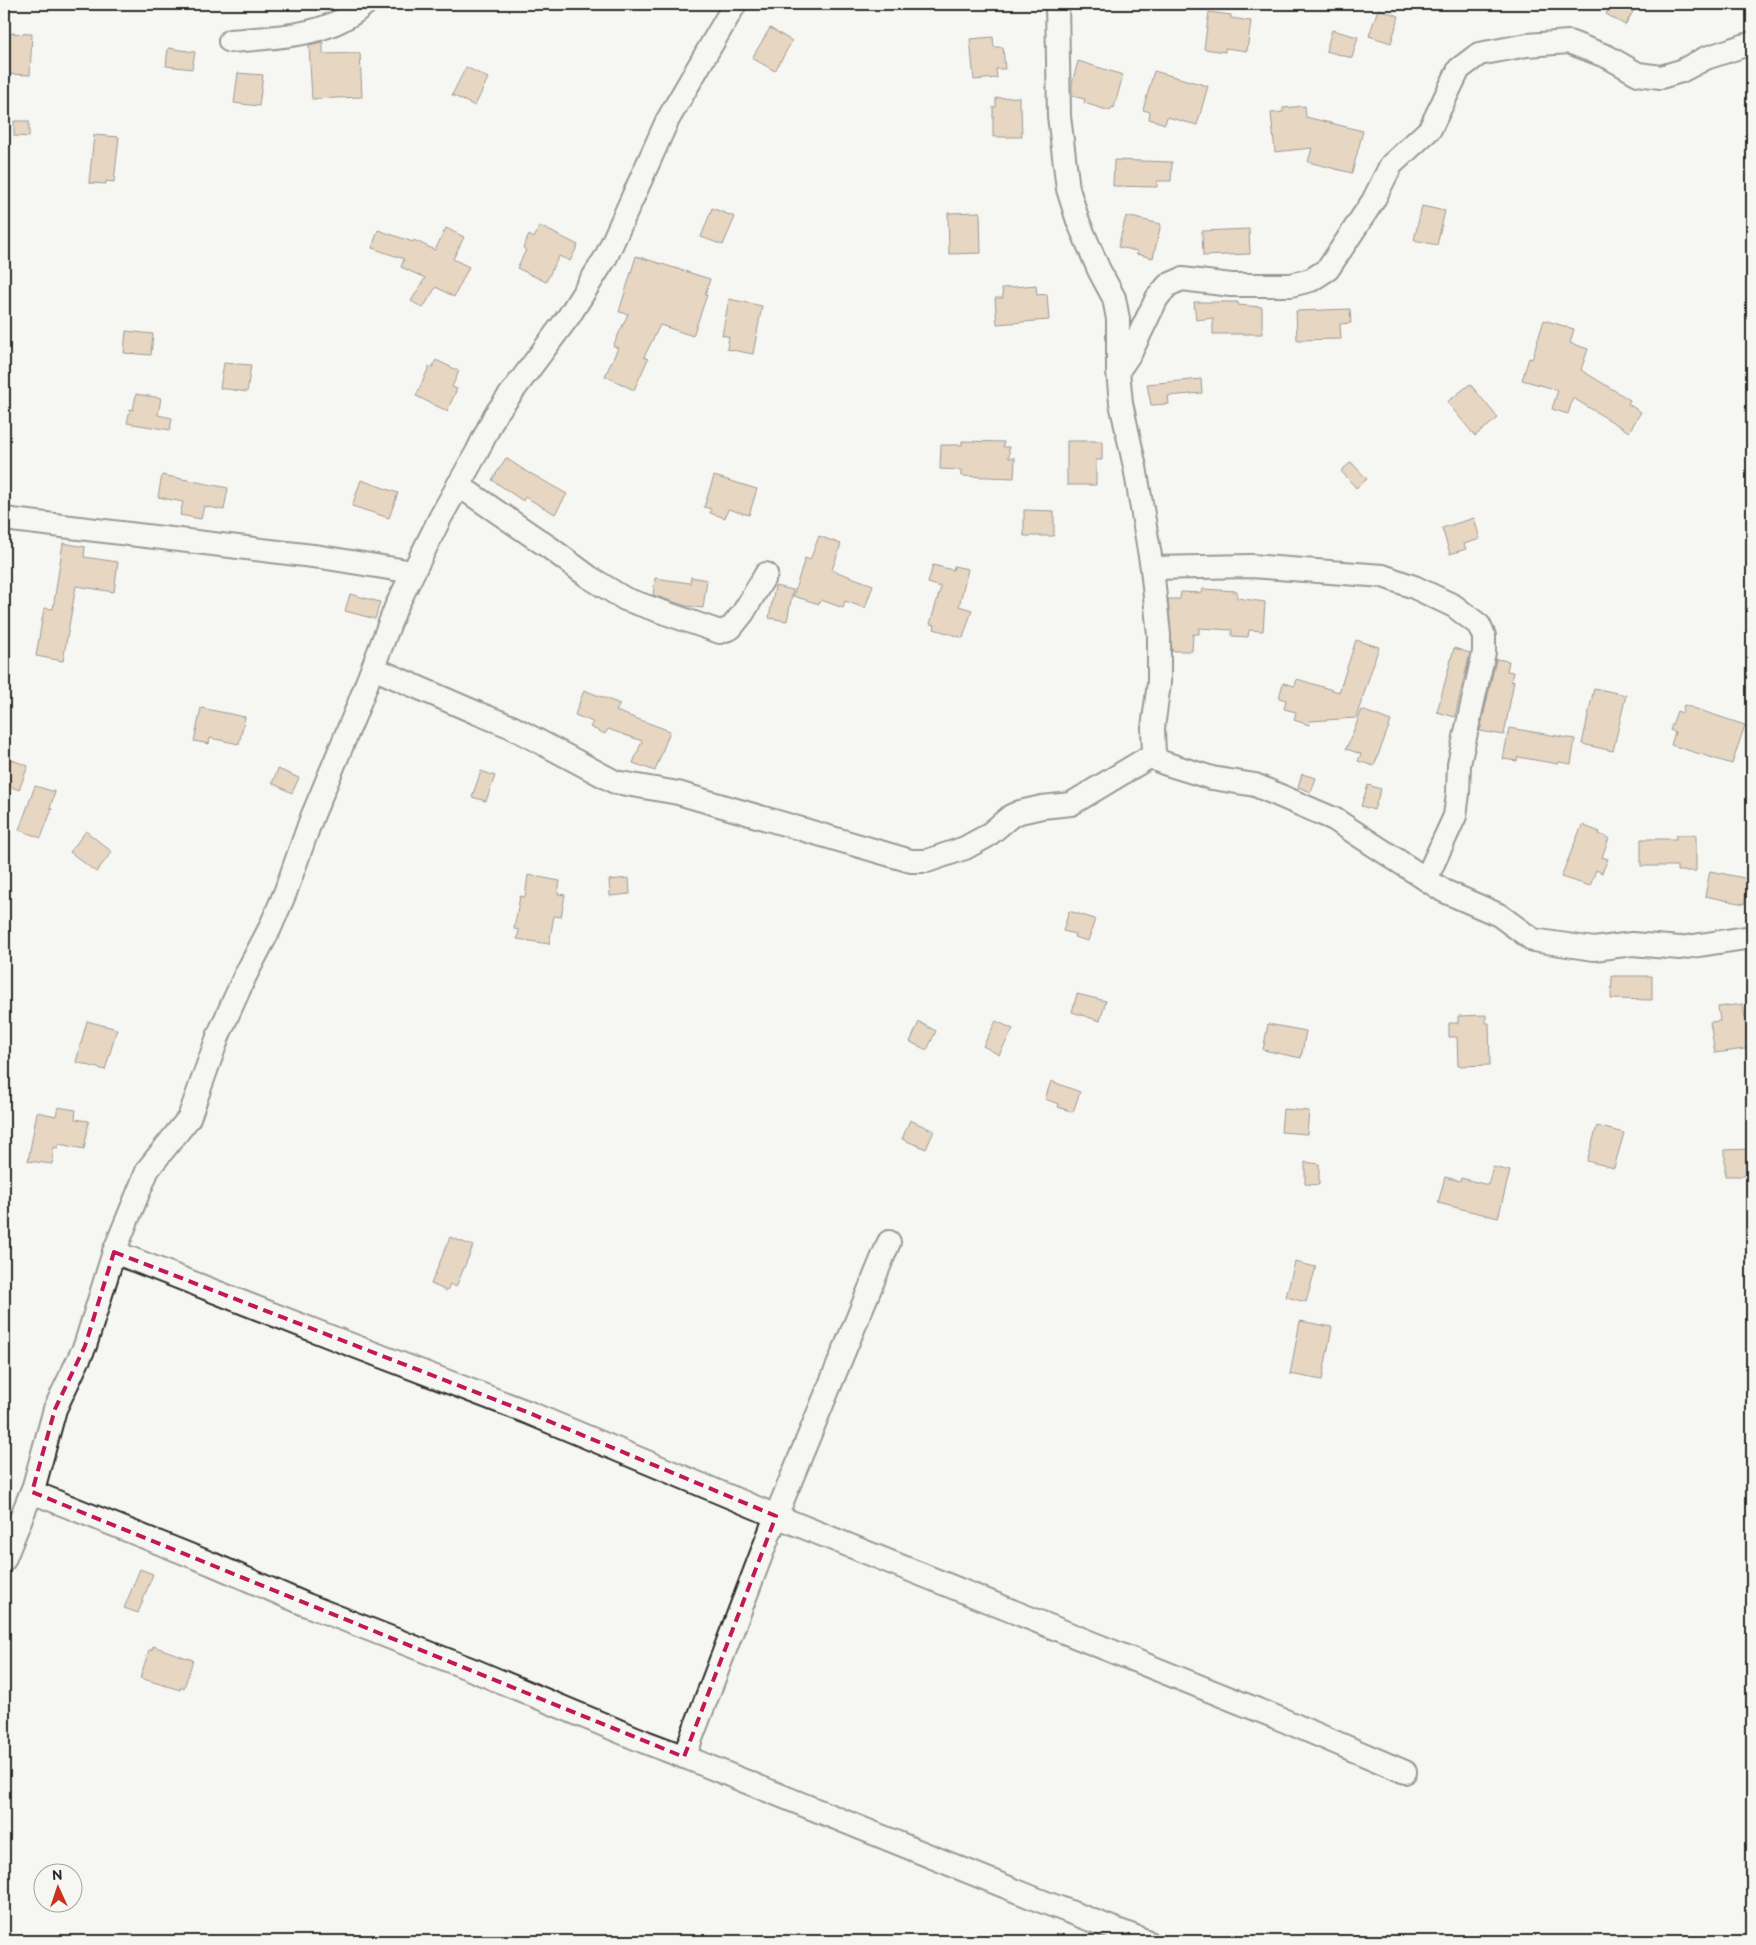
<svg xmlns="http://www.w3.org/2000/svg" width="1756" height="1945" font-family="'Balsamiq Sans',sans-serif">
<style>
.building{fill:#d4b086;stroke:#2b2b2b}
.lines{fill:none;stroke-linecap:round;stroke-linejoin:round}
.minor-casing{stroke:#2b2b2b;stroke-width:26}
.minor{stroke:#f6f6f2;stroke-width:22}
.marked{fill:none;stroke:#c2185b;stroke-width:4;stroke-dasharray:10 6;stroke-linejoin:round}
</style>
<rect width="100%" height="100%" fill="#f6f6f2"/>
<filter id="ink" filterUnits="userSpaceOnUse"><feTurbulence type="fractalNoise" baseFrequency=".02" numOctaves="2"/><feDisplacementMap in="SourceGraphic" scale="10" xChannelSelector="R" yChannelSelector="G"/><feConvolveMatrix kernelMatrix="1 2 1 2 8 2 1 2 1" color-interpolation-filters="sRGB"/></filter>
<g filter="url(#ink)">
<g class="building">
<polygon points="1612,4 1623,4 1634,10 1625,25 1606,14"/>
<polygon points="1378,9 1399,16 1391,43 1369,36"/>
<polygon points="1209,12 1231,15 1231,18 1251,21 1247,51 1225,48 1225,52 1204,49"/>
<polygon points="770,28 792,41 775,71 752,58"/>
<polygon points="1332,30 1358,37 1352,58 1326,51"/>
<polygon points="6,33 32,34 30,75 4,74"/>
<polygon points="993,37 994,47 1003,47 1005,69 996,69 997,78 974,80 970,39"/>
<polygon points="323,42 323,54 360,53 362,97 312,99 309,45"/>
<polygon points="168,48 195,52 192,69 166,66"/>
<polygon points="1078,61 1123,75 1114,108 1112,107 1110,111 1084,103 1085,99 1072,96 1072,83"/>
<polygon points="466,67 488,78 475,106 452,95"/>
<polygon points="1154,71 1208,86 1197,125 1167,117 1165,124 1149,119 1150,112 1143,110"/>
<polygon points="238,73 263,75 259,106 234,103"/>
<polygon points="1019,97 1019,107 1021,107 1022,137 993,137 993,107 996,107 996,98"/>
<polygon points="1305,106 1306,117 1363,131 1352,173 1308,162 1312,148 1275,152 1271,113 1283,112 1283,108"/>
<polygon points="14,121 29,121 29,137 14,136"/>
<polygon points="94,135 119,137 114,182 106,181 106,184 89,183"/>
<polygon points="1114,160 1172,162 1171,181 1157,181 1157,187 1113,186"/>
<polygon points="1422,206 1445,211 1437,245 1414,240"/>
<polygon points="712,208 735,217 723,245 701,237"/>
<polygon points="980,212 981,253 949,254 948,213"/>
<polygon points="1126,216 1161,224 1153,258 1136,254 1137,251 1118,247"/>
<polygon points="540,226 578,245 570,261 559,256 546,282 517,268 526,250 523,248 529,235 534,238"/>
<polygon points="446,228 464,237 453,259 469,267 454,297 436,287 423,308 411,301 425,278 401,267 404,259 372,248 378,230 413,242 414,240 435,250"/>
<polygon points="1249,229 1250,254 1203,256 1202,231"/>
<polygon points="636,256 710,279 705,295 707,295 693,336 660,325 644,357 648,359 634,390 605,376 618,348 613,346 628,314 619,312"/>
<polygon points="1036,285 1037,295 1047,294 1049,320 997,324 995,298 1003,298 1002,288"/>
<polygon points="729,299 762,306 753,354 727,349 729,337 722,335"/>
<polygon points="1194,302 1238,302 1238,305 1262,307 1262,334 1213,334 1213,318 1196,320"/>
<polygon points="1350,309 1351,323 1340,324 1341,339 1297,340 1296,311"/>
<polygon points="1544,320 1574,329 1570,343 1588,349 1581,370 1630,400 1628,404 1641,412 1629,432 1573,398 1568,414 1552,409 1558,390 1522,380 1529,358 1532,359"/>
<polygon points="126,331 153,334 151,355 124,353"/>
<polygon points="436,360 459,371 452,387 457,389 447,411 416,396 429,367 432,368"/>
<polygon points="224,363 251,365 247,392 220,388"/>
<polygon points="1201,379 1202,393 1168,396 1169,404 1151,405 1147,384"/>
<polygon points="1470,384 1498,418 1475,436 1447,402"/>
<polygon points="136,394 161,398 158,415 172,418 170,430 127,423 130,409 133,410"/>
<polygon points="962,441 1004,442 1003,447 1009,447 1009,458 1015,458 1014,478 961,476 961,470 940,469 941,445 962,445"/>
<polygon points="1067,441 1102,441 1102,460 1096,460 1096,485 1067,485"/>
<polygon points="506,458 530,474 530,473 567,494 555,514 525,497 523,501 492,480"/>
<polygon points="1351,462 1367,479 1356,488 1341,471"/>
<polygon points="162,475 228,488 224,510 204,506 201,519 180,515 183,502 158,497"/>
<polygon points="714,476 757,489 749,515 728,509 725,518 710,513 711,509 704,507"/>
<polygon points="361,480 398,493 389,518 352,506"/>
<polygon points="1024,510 1054,511 1054,536 1024,536"/>
<polygon points="1474,518 1480,539 1464,544 1466,549 1450,554 1442,528"/>
<polygon points="819,536 841,544 832,570 873,585 865,608 845,601 843,608 821,600 819,604 793,596 805,558 810,560"/>
<polygon points="63,543 85,547 84,557 118,562 114,592 76,586 63,661 36,656 44,608 53,609"/>
<polygon points="933,565 953,570 954,566 968,569 959,606 972,610 963,638 934,629 935,625 930,624 941,587 928,583"/>
<polygon points="691,577 707,580 703,608 686,606 653,595 655,578 690,583"/>
<polygon points="775,586 793,590 787,621 769,618"/>
<polygon points="1203,589 1237,591 1237,598 1265,602 1263,631 1249,630 1248,637 1232,636 1232,630 1199,628 1199,634 1193,634 1192,651 1172,651 1168,599 1180,599 1181,592 1202,593"/>
<polygon points="350,594 380,602 375,619 345,611"/>
<polygon points="1356,640 1379,647 1356,718 1310,721 1309,725 1294,720 1296,712 1284,709 1286,700 1279,698 1283,683 1295,686 1297,679 1339,692"/>
<polygon points="1454,648 1470,653 1455,717 1437,712"/>
<polygon points="1496,659 1509,661 1507,671 1513,672 1511,682 1514,681 1504,735 1480,731"/>
<polygon points="1594,688 1626,695 1613,751 1582,744"/>
<polygon points="584,690 620,704 616,711 670,731 655,771 633,763 642,741 608,729 605,734 590,727 593,722 575,715"/>
<polygon points="1684,705 1745,725 1732,764 1671,745 1675,732 1670,730 1677,711 1682,713"/>
<polygon points="201,708 245,717 239,744 210,738 209,744 194,741"/>
<polygon points="1362,710 1391,721 1374,766 1358,761 1361,754 1346,749"/>
<polygon points="1509,728 1575,739 1571,764 1559,762 1558,764 1518,757 1517,761 1503,759"/>
<polygon points="4,757 28,766 19,790 4,784"/>
<polygon points="278,769 299,778 292,793 272,783"/>
<polygon points="481,771 495,776 486,801 472,797"/>
<polygon points="1302,774 1316,778 1311,792 1298,787"/>
<polygon points="1368,785 1381,789 1374,810 1361,806"/>
<polygon points="35,786 55,792 50,808 52,809 41,838 19,830"/>
<polygon points="1582,825 1600,832 1599,834 1609,838 1602,857 1608,859 1602,873 1596,870 1590,886 1561,877"/>
<polygon points="86,831 112,852 96,872 70,852"/>
<polygon points="1676,835 1696,835 1696,871 1677,871 1677,866 1641,866 1641,839 1676,839"/>
<polygon points="1710,871 1749,879 1744,904 1705,896"/>
<polygon points="528,875 560,881 558,894 565,895 561,917 554,916 549,944 517,939 519,930 514,929 520,896 525,897"/>
<polygon points="629,878 630,894 610,896 609,880"/>
<polygon points="1069,911 1095,919 1088,941 1074,937 1075,934 1063,931"/>
<polygon points="1612,976 1652,976 1652,1000 1611,999"/>
<polygon points="1077,994 1106,1001 1100,1021 1072,1012"/>
<polygon points="1743,1004 1745,1018 1752,1017 1752,1048 1715,1053 1710,1022 1720,1021 1718,1007"/>
<polygon points="1486,1015 1486,1023 1489,1023 1490,1065 1458,1066 1457,1037 1449,1037 1449,1023 1458,1023 1458,1016"/>
<polygon points="87,1021 117,1029 105,1070 76,1062"/>
<polygon points="996,1021 1013,1029 999,1055 983,1046"/>
<polygon points="919,1022 936,1031 927,1050 910,1042"/>
<polygon points="1268,1024 1306,1031 1301,1058 1263,1050"/>
<polygon points="1051,1081 1080,1092 1073,1112 1058,1107 1059,1104 1045,1099"/>
<polygon points="58,1107 76,1110 75,1119 89,1121 84,1149 59,1144 58,1148 54,1147 52,1164 28,1161 37,1112 56,1116"/>
<polygon points="1283,1109 1309,1111 1307,1134 1281,1132"/>
<polygon points="910,1120 934,1131 926,1149 902,1139"/>
<polygon points="1597,1126 1624,1133 1614,1168 1587,1161"/>
<polygon points="1752,1149 1752,1176 1725,1176 1725,1150"/>
<polygon points="1305,1162 1319,1164 1319,1185 1305,1184"/>
<polygon points="1493,1167 1510,1171 1498,1218 1438,1203 1445,1177 1460,1181 1461,1178 1488,1185"/>
<polygon points="450,1237 473,1246 456,1287 450,1284 447,1291 431,1284"/>
<polygon points="1295,1262 1316,1267 1306,1302 1286,1297"/>
<polygon points="1300,1321 1332,1327 1322,1380 1290,1374"/>
<polygon points="140,1569 153,1574 138,1613 124,1608"/>
<polygon points="153,1646 193,1660 184,1688 181,1687 180,1690 140,1678 149,1650 152,1650"/>
</g>
<g class="lines">
<defs>
<g id="minor">
<polyline points="1057,4 1059,116 1068,189 1078,221 1099,270 1114,298 1118,319 1118,371 1121,403 1135,467 1152,568 1159,635 1159,683 1153,728 1154,754 1159,761 1167,764 1212,778 1255,785 1334,819 1444,891 1499,915 1533,940 1594,949 1632,944 1680,948 1752,937"/>
<path d="M230 41C276 37 329 37 365 4"/>
<polyline points="1118,371 1131,352 1157,298 1168,285 1182,279 1231,285 1291,285 1311,280 1328,269 1373,201 1391,165 1430,129 1459,69 1479,54 1527,45 1569,42 1608,57 1638,74 1661,77 1681,71 1706,58 1752,43"/>
<polyline points="458,485 550,548 589,577 625,599 720,632 731,628 743,613 766,574"/>
<polyline points="4,519 321,557 413,572"/>
<polyline points="1152,568 1251,566 1383,576 1414,587 1454,606 1479,625 1484,636 1484,652 1459,764 1458,793 1455,816 1426,879"/>
<polyline points="373,668 477,713 512,727 615,782 678,793 911,861 927,861 965,848 987,836 1011,816 1020,812 1042,807 1071,804 1154,754"/>
<polyline points="114,1252 336,1339 527,1412 776,1516 1283,1720 1405,1772"/>
<polyline points="32,1492 212,1564 307,1605 473,1670 645,1742 690,1759 1036,1899 1146,1941"/>
<polyline points="4,1560 34,1486 55,1409 85,1346 114,1252 148,1169 189,1118 219,1034 245,976 270,928 285,893 312,817 355,714 396,607 440,518 477,452 495,415 569,316 606,257 667,121 735,4"/>
<polyline points="684,1757 776,1516 889,1242"/>
</g>
</defs>
<use href="#minor" class="minor-casing"/>
<use href="#minor" class="minor"/>
</g>
</g>
<path d="M0 0H1756V1945H0ZM114 1252 527 1412 776 1516 684 1757 32 1492 55 1409 85 1346Z" fill="#f6f6f2" fill-opacity=".55" fill-rule="evenodd"/>
<path class="marked" d="M114 1252 527 1412 776 1516 684 1757 32 1492 55 1409 85 1346Z"/>
<rect width="1756" height="1945" fill="none" stroke="#f6f6f2" stroke-width="20"/>
<rect x="10" y="10" width="1736" height="1925" fill="none" stroke="#2b2b2b" stroke-width="2" filter="url(#ink)"/>
<g transform="translate(58 1888) rotate(357)"><circle r="24" fill="#f6f6f2" stroke="#a5a5a2"/>
<path d="M0-4L9 19L0 12L-9 19Z" fill="#c8321e"/>
<text y="-8" font-size="14" font-weight="bold" text-anchor="middle" fill="#2b2b2b">N</text>
</g>
</svg>
